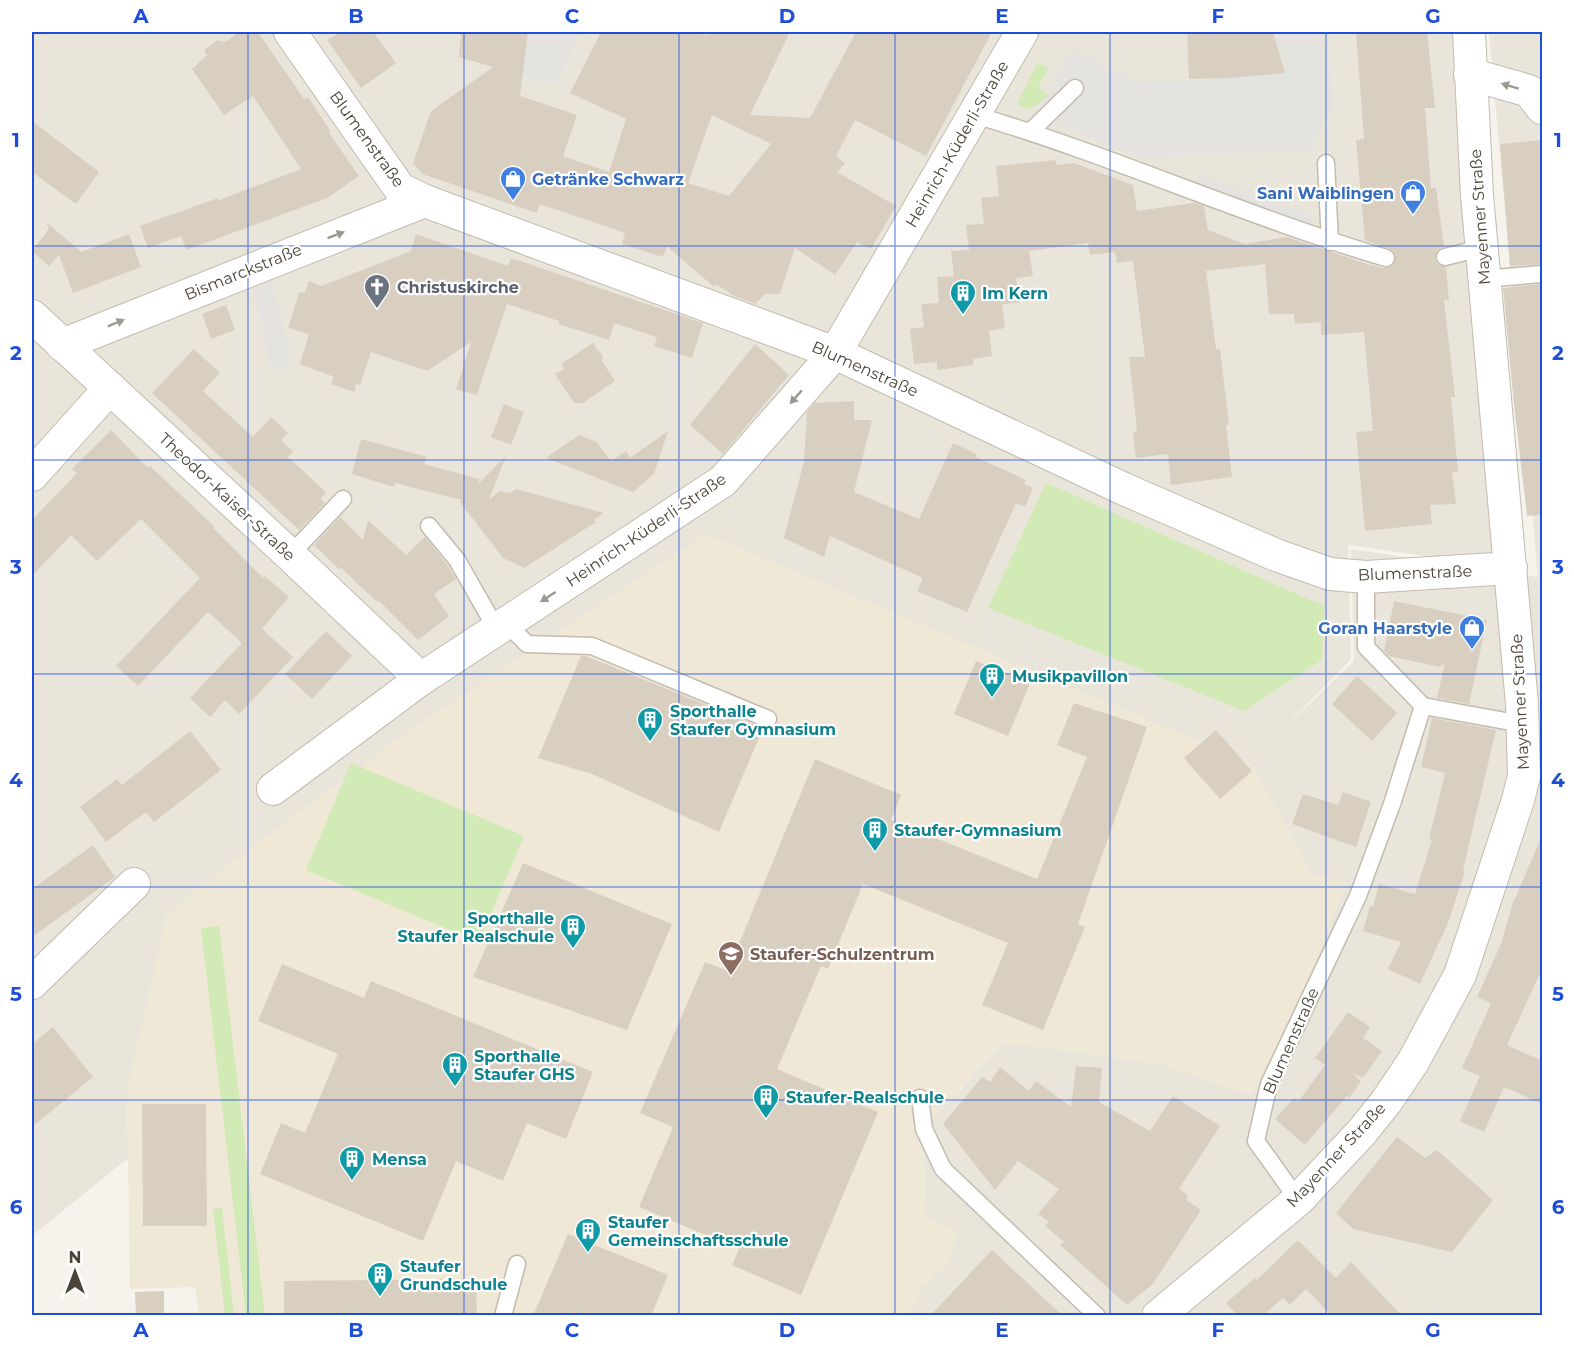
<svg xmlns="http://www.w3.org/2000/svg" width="1574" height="1347" font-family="Montserrat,sans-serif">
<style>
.residential{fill:#eae5da}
.education{fill:#efe8d6}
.green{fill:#d2eab5}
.parking{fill:#e5e3e0}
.building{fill:#d8cfc1;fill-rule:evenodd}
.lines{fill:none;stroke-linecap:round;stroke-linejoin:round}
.service-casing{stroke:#c2bbae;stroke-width:19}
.minor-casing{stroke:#c2bbae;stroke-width:34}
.service{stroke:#fff;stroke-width:16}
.minor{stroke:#fff;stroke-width:32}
.oneway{fill:#9c9892}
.grid{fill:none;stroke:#1d4ed8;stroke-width:1.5;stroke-opacity:0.55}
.labels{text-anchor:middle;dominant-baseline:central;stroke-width:4.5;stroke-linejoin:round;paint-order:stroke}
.street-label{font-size:16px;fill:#4b4439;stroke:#fff}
.shop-label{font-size:16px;font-weight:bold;fill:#366cbe;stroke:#fff;text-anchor:end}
.worship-label{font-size:16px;font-weight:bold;fill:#5b616d;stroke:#fff;text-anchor:start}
.culture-label{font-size:16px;font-weight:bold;fill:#0d838f;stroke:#fff;text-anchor:start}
.education-label{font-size:16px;font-weight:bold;fill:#785e54;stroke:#fff;text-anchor:start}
.neatline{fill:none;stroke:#1d4ed8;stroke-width:2}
.grid-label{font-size:20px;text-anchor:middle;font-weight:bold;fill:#1d4ed8}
</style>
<rect width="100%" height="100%" fill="#f6f3ec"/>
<polygon class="residential" points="32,32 1462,32 1516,569 1348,545 1351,659 1278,734 1354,661 1351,549 1538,577 1489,32 1542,32 1542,1315 909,1315 923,1283 935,1270 943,1272 959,1232 925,1217 924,1129 1003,1042 1161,1064 1249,1094 1271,1074 1312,874 1250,762 127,1090 128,1158 32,1236"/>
<polygon class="education" points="706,534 1250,762 1312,874 1347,882 1271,1075 1249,1094 1161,1064 1002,1042 924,1129 925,1216 959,1232 943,1272 935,1270 928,1283 923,1283 909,1315 199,1316 195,1287 130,1289 127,1090 167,913 286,821 421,722"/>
<g class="green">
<polygon points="1038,62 1048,68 1038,88 1050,96 1029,109 1017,104"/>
<polygon points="1046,483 1324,606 1322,660 1244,711 988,608"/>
<polygon points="351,763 524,836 479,942 306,870"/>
<polygon points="219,926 265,1315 246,1315 201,928"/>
<polygon points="222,1208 234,1315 225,1315 213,1209"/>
</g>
<g class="parking">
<polygon points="528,32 580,32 555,86 523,75"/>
<polygon points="1205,32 1326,32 1334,106 1308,150 1136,157 1037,114 1072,50 1141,83 1220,79"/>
<polygon points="1198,174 1313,216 1308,234 1191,191"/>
<polygon points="270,282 278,302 291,364 270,367 259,309 251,290"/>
</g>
<g class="building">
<polygon points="240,32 258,32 304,99 308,97 331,132 329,133 359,176 327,198 186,250 181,236 148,248 140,226 218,198 219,200 301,169 253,96 224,115 192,69 207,55 204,50 218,40 225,42"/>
<polygon points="340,32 373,32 396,63 361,88 327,40"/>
<path d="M461 32H528L520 96 577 115 563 156 609 172 626 119 570 93 601 32H697L705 35 716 32H790L750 115 810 118 856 32H992L926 156 855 120 836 156 845 163 837 172 896 206 871 249 857 242 835 275 795 248 780 294H765L755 304 734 296 716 284 714 287 667 246 663 257 622 244 625 233 540 204 537 213 422 174 413 163 431 111 493 67 459 57ZM712 115 771 144 729 196 688 183Z"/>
<polygon points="1187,32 1273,32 1285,73 1231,78 1189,79"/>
<polygon points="1356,32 1427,32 1435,108 1425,108 1431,188 1436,188 1444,246 1437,250 1435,259 1438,265 1446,267 1449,301 1444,300 1455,397 1451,397 1458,472 1452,472 1456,504 1430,505 1432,524 1365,531 1356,432 1373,431 1364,332 1321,335 1321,322 1295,324 1294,314 1269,314 1265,264 1206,271 1216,349 1220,349 1229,425 1226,425 1232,477 1171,485 1168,454 1136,458 1133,433 1137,430 1129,357 1145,357 1133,261 1117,263 1115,252 1090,255 1088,243 1029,251 1033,276 1016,278 1020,303 1002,304 1005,328 989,331 992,356 973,359 974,365 937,370 937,362 914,364 910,329 924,327 921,304 939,303 937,277 954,276 951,251 969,250 966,225 984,224 981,198 999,196 996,166 1056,160 1056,165 1074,163 1133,185 1137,211 1194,203 1204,206 1208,230 1245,244 1287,237 1367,264 1383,268 1393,266 1396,256 1393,251 1365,240 1356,140 1364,139"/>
<polygon points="32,121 99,172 76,204 32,172"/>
<polygon points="1542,140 1542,264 1510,266 1500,144"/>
<polygon points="46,222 81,252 129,234 141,267 73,293 59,255 49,266 32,251 49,229"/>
<polygon points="416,234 508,266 511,258 703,323 692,358 654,346 657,337 614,323 609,340 558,324 559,321 507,304 477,395 456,389 471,342 427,371 371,352 360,385 356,384 354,392 331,384 334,377 300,364 309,334 288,328 299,293 305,292 309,281 321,286 411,251"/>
<polygon points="1542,284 1542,515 1527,516 1514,405 1503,288"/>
<polygon points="226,305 235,330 211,339 202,314"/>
<polygon points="593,343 603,357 602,361 615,381 583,403 574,403 555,374 564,369 561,364"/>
<polygon points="755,344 789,375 723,454 690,425"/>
<polygon points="194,349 220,373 203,391 253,437 271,417 288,433 281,440 293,451 288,457 326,492 321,499 325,503 299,530 152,393"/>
<polygon points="854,401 854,420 872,420 854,492 919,519 953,443 977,454 976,457 1026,480 1024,484 1033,488 1025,507 1016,503 967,612 917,591 923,578 830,536 824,557 784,538 804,461 807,412 815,403"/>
<polygon points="504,404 524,412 511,445 491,437"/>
<polygon points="111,430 148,468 150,466 214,526 213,528 263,578 265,576 289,597 262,629 293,657 239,714 225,700 210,717 190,698 242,643 208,612 138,686 116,666 200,578 141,519 97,561 71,535 32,576 32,520 77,473 72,469"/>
<polygon points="668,431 654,474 633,492 546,458 579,435 597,442 611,461 626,451 630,458"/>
<polygon points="361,439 427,457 424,464 479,479 478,484 506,456 489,499 500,491 510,493 516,489 604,513 594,520 596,522 524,568 503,558 460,502 462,500 395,483 394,487 352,474"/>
<polygon points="340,517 363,540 368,520 406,555 425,537 448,566 456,579 434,594 449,616 418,640 378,600 377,602 341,568 340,570 314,545"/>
<polygon points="1394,601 1487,620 1469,704 1437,698 1445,662 1440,667 1389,656 1384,651"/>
<polygon points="326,631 352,656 312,699 285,674"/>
<polygon points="581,656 586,656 763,728 719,832 592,774 538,758"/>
<polygon points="976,661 1030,683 1008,736 954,714"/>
<polygon points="1357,676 1397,713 1372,741 1332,704"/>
<polygon points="1074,703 1147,727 1078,924 1085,927 1043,1030 982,1005 1008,943 863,884 828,969 821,966 777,1069 878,1112 801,1295 732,1265 739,1249 639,1207 673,1127 640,1113 705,962 728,971 815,759 901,795 891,820 1037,879 1087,757 1057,745"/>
<polygon points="1432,718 1496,730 1463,870 1465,871 1448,923 1420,984 1388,969 1401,942 1363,931 1370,906 1373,907 1379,884 1415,894 1432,840 1429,839 1445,773 1421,767"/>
<polygon points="1216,730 1252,771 1220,799 1184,758"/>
<polygon points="190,731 221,770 154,822 146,812 106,842 80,807 117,779 122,785"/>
<polygon points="1343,792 1371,802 1356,847 1292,824 1303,794 1338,805"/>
<polygon points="1542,835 1542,969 1507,1045 1542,1061 1542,1104 1504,1087 1484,1132 1460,1121 1480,1076 1462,1068 1491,1003 1477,997 1501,944 1514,899 1515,899"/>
<polygon points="93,845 115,877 32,937 32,889"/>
<polygon points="523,863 672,924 627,1030 473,977"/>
<polygon points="282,964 364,998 371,981 593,1072 566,1139 527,1123 503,1181 456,1161 423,1241 260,1174 281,1123 305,1133 338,1054 258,1021"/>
<polygon points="1348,1012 1370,1027 1363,1038 1382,1051 1363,1078 1352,1073 1361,1081 1349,1098 1347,1096 1305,1145 1275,1119 1294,1098 1298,1102 1325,1065 1315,1058"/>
<polygon points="53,1027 93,1077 32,1127 32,1044"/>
<polygon points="1076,1066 1102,1068 1099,1102 1150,1131 1173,1096 1220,1126 1179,1189 1188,1195 1186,1200 1201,1210 1153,1284 1127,1305 1060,1245 1064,1242 1045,1226 1049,1222 1038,1214 1059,1189 1018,1161 995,1190 943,1124 982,1077 990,1082 1000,1067 1029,1091 1036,1081 1071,1107"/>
<polygon points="142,1104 206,1104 207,1226 143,1226"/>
<polygon points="1397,1137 1425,1158 1437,1150 1493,1200 1452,1252 1353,1229 1336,1213"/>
<polygon points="568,1234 668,1275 651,1316 533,1316"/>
<polygon points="1298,1240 1336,1278 1351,1262 1402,1316 1332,1316 1306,1289 1290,1305 1283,1298 1262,1316 1238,1316 1226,1303 1255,1278 1257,1280"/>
<polygon points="992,1250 1036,1291 1063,1316 930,1316"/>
<polygon points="476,1279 477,1316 284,1316 284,1281"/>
<polygon points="164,1291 164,1316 136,1316 135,1292"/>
</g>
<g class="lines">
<defs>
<g id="service">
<path d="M975 115C1114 156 1247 217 1386 258"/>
<polyline points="1031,131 1075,88"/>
<polyline points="1326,163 1330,242"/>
<polyline points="1445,257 1481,248"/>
<polyline points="1484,279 1542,274"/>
<polyline points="429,526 457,560 497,630"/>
<polyline points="290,555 343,499"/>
<polyline points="1366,577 1366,647 1423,706 1522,724"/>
<polyline points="507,624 527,644 592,646 768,719"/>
<polyline points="920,1098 924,1129 943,1169 1097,1316"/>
<polyline points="1298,1200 1256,1141 1269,1084 1358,896 1392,804 1423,706"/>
<polyline points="503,1316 517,1264"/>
</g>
<g id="minor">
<polyline points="290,32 400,189 425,201 835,353 1124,489 1276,555 1330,574 1366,577 1511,568"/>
<polyline points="1470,74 1529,91 1542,108"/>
<polyline points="32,316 290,555 421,679"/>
<polyline points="62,345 425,201"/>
<polyline points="32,475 110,388"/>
<polyline points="273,789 421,679 723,481 835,353 1022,32"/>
<polyline points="32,983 134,884"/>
<polyline points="1158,1316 1298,1200 1361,1133 1386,1102 1413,1062 1460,975 1518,800 1524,776 1522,704 1477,195 1469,32"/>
</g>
</defs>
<use href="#service" class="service-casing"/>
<use href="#minor" class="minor-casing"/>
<use href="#service" class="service"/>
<use href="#minor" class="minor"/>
</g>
<defs><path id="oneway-solid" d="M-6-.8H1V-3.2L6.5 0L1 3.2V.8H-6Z" transform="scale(1.5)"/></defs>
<g class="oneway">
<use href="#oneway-solid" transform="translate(1510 86) rotate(-163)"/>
<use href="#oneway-solid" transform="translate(336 235) rotate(-21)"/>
<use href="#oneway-solid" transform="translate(116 323) rotate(-22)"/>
<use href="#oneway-solid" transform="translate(796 397) rotate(131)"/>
<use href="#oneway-solid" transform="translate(548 597) rotate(147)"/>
</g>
<path class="grid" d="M248 32V1316M464 32V1316M679 32V1316M895 32V1316M1110 32V1316M1326 32V1316M32 246H1542M32 460H1542M32 674H1542M32 887H1542M32 1100H1542"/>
<defs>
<symbol id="shop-pin" viewBox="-11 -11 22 30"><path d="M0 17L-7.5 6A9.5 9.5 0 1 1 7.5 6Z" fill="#3f7fe0" stroke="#fff"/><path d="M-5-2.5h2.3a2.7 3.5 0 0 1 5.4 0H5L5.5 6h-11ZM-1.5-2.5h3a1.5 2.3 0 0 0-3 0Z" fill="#fff"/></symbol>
<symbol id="church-pin" viewBox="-11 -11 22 30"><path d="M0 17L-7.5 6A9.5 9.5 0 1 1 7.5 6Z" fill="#6b7280" stroke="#fff"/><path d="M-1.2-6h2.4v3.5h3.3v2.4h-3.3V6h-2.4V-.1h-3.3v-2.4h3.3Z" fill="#fff"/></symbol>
<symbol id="building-pin" viewBox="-11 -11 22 30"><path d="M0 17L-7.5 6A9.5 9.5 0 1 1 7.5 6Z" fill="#0f9aa8" stroke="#fff"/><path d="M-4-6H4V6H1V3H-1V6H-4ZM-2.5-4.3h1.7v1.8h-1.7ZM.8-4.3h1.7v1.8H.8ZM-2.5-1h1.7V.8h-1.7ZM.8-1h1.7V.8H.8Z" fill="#fff"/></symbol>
<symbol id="school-pin" viewBox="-11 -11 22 30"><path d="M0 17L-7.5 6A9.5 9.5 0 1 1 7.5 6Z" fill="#8d6e63" stroke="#fff"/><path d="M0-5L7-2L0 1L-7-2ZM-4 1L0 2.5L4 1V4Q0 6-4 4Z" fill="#fff"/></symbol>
</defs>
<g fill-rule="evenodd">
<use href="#shop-pin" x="498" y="164" width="30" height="40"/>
<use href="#shop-pin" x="1398" y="178" width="30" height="40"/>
<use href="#church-pin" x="362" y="272" width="30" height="40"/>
<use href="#building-pin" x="948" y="278" width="30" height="40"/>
<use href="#shop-pin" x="1457" y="613" width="30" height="40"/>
<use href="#building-pin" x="977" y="661" width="30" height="40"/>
<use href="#building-pin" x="635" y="705" width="30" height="40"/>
<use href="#building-pin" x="860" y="815" width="30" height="40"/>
<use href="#building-pin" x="558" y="912" width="30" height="40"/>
<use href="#school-pin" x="716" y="939" width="30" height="40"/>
<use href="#building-pin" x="440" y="1050" width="30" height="40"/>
<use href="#building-pin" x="751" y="1082" width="30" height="40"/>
<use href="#building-pin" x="337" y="1144" width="30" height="40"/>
<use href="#building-pin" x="573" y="1216" width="30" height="40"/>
<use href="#building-pin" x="365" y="1260" width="30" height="40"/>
</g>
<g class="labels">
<g class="street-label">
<text transform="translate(367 139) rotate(54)">Blumenstraße</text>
<text transform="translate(957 144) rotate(-60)">Heinrich-Küderli-Straße</text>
<text transform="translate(1480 217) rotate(-94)">Mayenner Straße</text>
<text transform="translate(243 272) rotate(-22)">Bismarckstraße</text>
<text transform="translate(865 369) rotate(24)">Blumenstraße</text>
<text transform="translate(227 497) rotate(43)">Theodor-Kaiser-Straße</text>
<text transform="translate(646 530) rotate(-34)">Heinrich-Küderli-Straße</text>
<text transform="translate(1415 573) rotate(-2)">Blumenstraße</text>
<text transform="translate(1520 702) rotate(-93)">Mayenner Straße</text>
<text transform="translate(1291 1041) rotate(-66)">Blumenstraße</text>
<text transform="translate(1336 1155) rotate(-47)">Mayenner Straße</text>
</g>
<g class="shop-label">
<text x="532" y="179" text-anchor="start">Getränke Schwarz</text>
<text x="1394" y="193">Sani Waiblingen</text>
<text x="1452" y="628">Goran Haarstyle</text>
</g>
<g class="worship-label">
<text x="397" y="287">Christuskirche</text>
</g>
<g class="culture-label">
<text x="982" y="293">Im Kern</text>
<text x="1012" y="676">Musikpavillon</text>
<text x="670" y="711">Sporthalle<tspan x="670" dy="18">Staufer Gymnasium</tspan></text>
<text x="894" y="830">Staufer-Gymnasium</text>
<text x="554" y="918" text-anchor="end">Sporthalle<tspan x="554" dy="18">Staufer Realschule</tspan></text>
<text x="474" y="1056">Sporthalle<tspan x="474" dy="18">Staufer GHS</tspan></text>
<text x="786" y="1097">Staufer-Realschule</text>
<text x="372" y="1159">Mensa</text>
<text x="608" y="1222">Staufer<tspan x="608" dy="18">Gemeinschaftsschule</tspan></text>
<text x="400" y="1266">Staufer<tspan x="400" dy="18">Grundschule</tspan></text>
</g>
<g class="education-label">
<text x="750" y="954">Staufer-Schulzentrum</text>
</g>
</g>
<rect width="1574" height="1347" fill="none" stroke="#ffffff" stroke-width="66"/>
<g transform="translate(75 1272)" stroke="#ffffff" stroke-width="4.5" paint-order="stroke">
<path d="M0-4.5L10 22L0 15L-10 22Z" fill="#4b4439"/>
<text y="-9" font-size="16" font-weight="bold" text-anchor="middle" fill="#4b4439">N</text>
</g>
<rect x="33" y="33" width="1508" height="1281" class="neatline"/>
<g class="grid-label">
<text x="141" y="23">A</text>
<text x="356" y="23">B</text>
<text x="572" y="23">C</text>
<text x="787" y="23">D</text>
<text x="1002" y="23">E</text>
<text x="1218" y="23">F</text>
<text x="1433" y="23">G</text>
<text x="16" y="147">1</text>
<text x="1558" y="147">1</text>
<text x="16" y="360">2</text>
<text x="1558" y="360">2</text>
<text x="16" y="574">3</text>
<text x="1558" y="574">3</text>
<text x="16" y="787">4</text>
<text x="1558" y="787">4</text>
<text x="16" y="1001">5</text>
<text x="1558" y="1001">5</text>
<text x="16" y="1214">6</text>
<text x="1558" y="1214">6</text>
<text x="141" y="1337">A</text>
<text x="356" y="1337">B</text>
<text x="572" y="1337">C</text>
<text x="787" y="1337">D</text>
<text x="1002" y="1337">E</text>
<text x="1218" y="1337">F</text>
<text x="1433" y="1337">G</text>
</g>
</svg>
